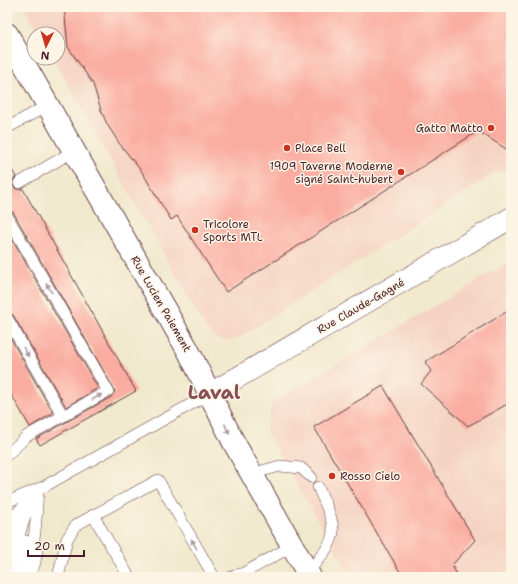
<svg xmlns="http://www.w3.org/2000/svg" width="518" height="584" font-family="'Shantell Sans',sans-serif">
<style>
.built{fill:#f5d3c2}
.building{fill:#faaca0}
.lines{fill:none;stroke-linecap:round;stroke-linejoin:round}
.service-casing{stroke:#633d43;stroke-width:12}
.minor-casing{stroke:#633d43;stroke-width:22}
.tertiary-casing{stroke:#633d43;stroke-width:24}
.service{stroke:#fff;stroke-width:11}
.minor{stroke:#fff;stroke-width:21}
.tertiary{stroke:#fff;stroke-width:22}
.oneway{fill:#ae9aa0}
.poi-dot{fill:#c8321e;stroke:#fcf5e5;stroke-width:1.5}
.labels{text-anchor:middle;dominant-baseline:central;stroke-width:3;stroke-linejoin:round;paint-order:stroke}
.poi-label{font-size:11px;fill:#4a1f2b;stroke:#fcf5e5;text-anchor:start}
.street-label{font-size:11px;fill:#4a1f2b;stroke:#fcf5e5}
.town-label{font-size:19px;font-weight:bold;fill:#885054;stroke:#fcf5e5}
</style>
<rect width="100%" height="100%" fill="#fcf5e5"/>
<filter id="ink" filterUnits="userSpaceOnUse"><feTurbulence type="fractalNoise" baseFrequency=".025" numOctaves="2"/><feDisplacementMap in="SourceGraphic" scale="8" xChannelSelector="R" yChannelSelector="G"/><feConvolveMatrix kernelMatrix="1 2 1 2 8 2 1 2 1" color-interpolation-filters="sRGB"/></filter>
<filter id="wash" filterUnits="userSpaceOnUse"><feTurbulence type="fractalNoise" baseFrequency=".012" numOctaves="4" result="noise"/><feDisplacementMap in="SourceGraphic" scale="16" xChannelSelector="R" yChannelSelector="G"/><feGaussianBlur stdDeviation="0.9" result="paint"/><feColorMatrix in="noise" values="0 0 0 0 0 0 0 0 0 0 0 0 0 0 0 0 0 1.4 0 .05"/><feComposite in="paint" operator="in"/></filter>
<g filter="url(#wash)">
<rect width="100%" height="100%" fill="#f1e9cd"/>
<g class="built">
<polygon points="24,7 511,7 511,169 495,173 237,339 231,341 217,339 206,329 53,58 58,58 58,34 39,34"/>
<polygon points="511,261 511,577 351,577 266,431 272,403"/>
</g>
<g id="blocks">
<g class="building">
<polygon points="64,7 511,7 511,152 478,131 226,292 177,216 171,220 142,172 119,143 107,124 101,110 93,84 68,47"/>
<polygon points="7,161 16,177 13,180 13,186 16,189 23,189 136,391 40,445 36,439 111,397 115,391 13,212 7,209"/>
<polygon points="7,230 98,388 66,407 13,315 7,311"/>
<polygon points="511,309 511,402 468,426 421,384 431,371 425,362"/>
<polygon points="7,332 53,413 30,427 7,387"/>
<polygon points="383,386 475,540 452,565 458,577 418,577 412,572 403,577 314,427"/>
</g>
</g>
</g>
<g filter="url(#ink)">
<use href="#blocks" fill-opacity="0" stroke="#633d43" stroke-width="1"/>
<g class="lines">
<defs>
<g id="service">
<polyline points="7,128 48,105"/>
<polyline points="19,183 74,151"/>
<polyline points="7,216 108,391 27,436 7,455"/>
<polyline points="7,318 63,416"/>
<polyline points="251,474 280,466 301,468 311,477"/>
<polyline points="7,502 45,486 211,393"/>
<polyline points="93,515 129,577"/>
<polyline points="7,524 28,501"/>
<polyline points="7,539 17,523"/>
<path d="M7 554C20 546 20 527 26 514 28 508 32 502 35 496"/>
<path d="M7 566C18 560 24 554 26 541"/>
<path d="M308 572C341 534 338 532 318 487"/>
<path d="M10 577C14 574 19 572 23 568 37 553 36 511 38 490"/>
<polyline points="26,577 34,566 37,552"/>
<polyline points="58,577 67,539 76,525 158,480 214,577"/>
<polyline points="231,577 244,573 292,546"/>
</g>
<polyline id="minor" points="211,393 511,218"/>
<polyline id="tertiary" points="7,34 189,352 233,441 310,577"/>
</defs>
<use href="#service" class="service-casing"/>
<use href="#minor" class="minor-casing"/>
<use href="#tertiary" class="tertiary-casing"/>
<use href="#service" class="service"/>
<use href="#minor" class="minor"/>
<use href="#tertiary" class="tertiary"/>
</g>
<defs><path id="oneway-solid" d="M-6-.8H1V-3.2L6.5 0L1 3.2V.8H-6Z"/></defs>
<g class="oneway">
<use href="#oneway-solid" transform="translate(49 288) rotate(-120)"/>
<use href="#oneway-solid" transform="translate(26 352) rotate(60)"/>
<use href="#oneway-solid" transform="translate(97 397) rotate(-30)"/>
<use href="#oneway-solid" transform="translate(227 429) rotate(66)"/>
<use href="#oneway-solid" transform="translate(194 544) rotate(-119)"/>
</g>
</g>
<g class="poi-dot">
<circle cx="491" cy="128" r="4"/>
<circle cx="287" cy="148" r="4"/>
<circle cx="401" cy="172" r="4"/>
<circle cx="195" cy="230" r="4"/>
<circle cx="332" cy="476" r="4"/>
</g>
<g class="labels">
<g class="poi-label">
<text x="483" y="128" text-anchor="end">Gatto Matto</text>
<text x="295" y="148">Place Bell</text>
<text x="393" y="166" text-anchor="end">1909 Taverne Moderne<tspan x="393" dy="13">signé Saint-hubert</tspan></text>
<text x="203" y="224">Tricolore<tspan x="203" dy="13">Sports MTL</tspan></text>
<text x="340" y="476">Rosso Cielo</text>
</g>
<g class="street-label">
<text transform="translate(161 304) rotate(60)">Rue Lucien Paiement</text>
<text transform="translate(361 306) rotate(-30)">Rue Claude-Gagné</text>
</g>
<g class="town-label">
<text x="214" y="392">Laval</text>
</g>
</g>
<rect width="518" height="584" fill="none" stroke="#fcf5e5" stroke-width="24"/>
<g transform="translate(46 46) rotate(185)"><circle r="19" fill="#fcf5e5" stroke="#b59f9b"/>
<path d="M0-3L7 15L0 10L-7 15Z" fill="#c8321e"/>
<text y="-6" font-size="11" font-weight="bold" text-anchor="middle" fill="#4a1f2b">N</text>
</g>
<path d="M28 550v6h56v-6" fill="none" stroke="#4a1f2b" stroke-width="2"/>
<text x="34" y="550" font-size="12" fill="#4a1f2b" stroke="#fcf5e5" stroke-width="3" paint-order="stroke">20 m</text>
</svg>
